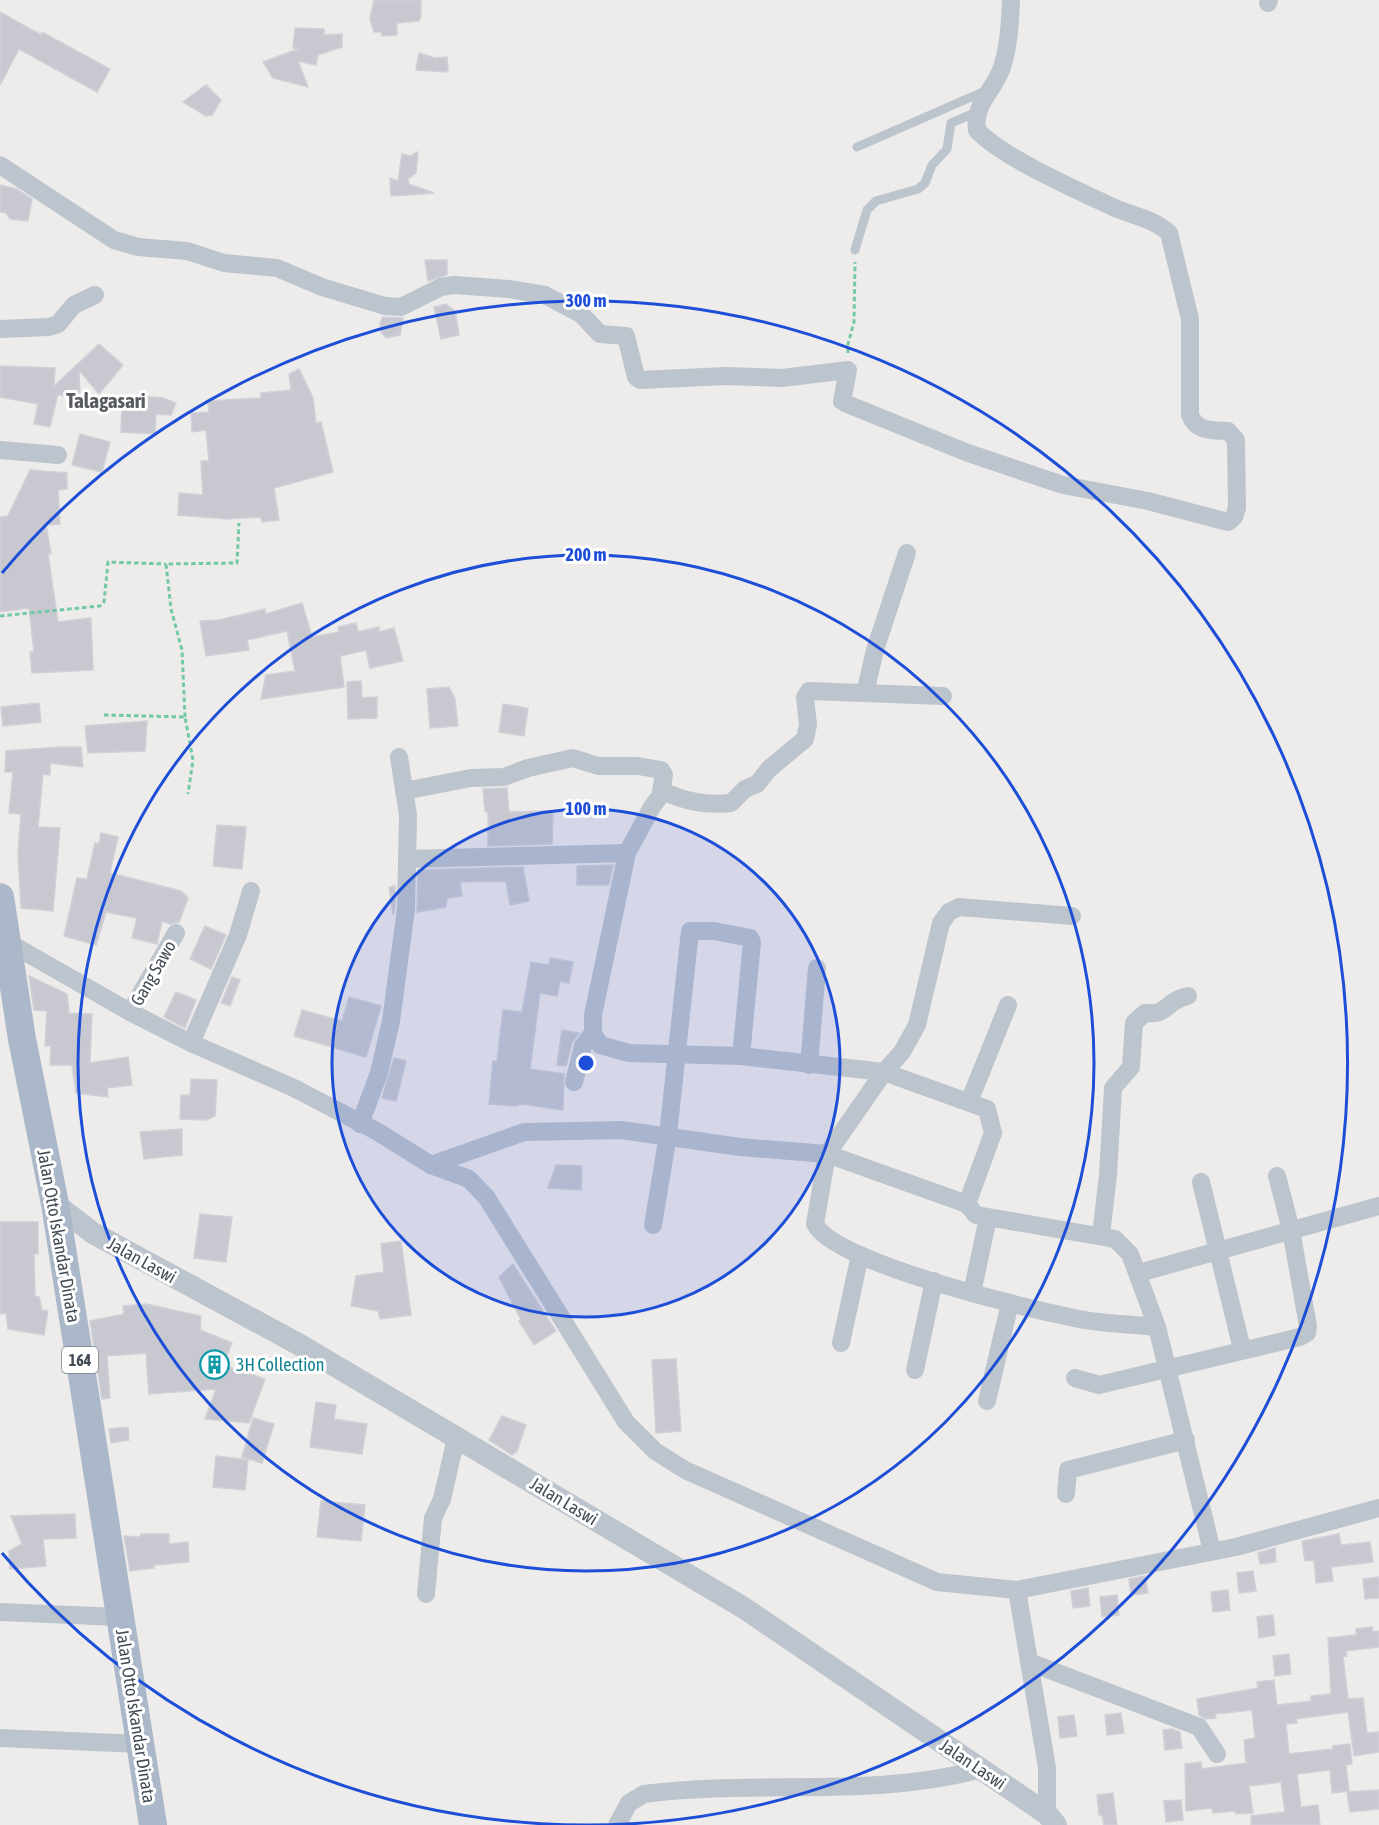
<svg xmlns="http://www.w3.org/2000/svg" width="1379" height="1825" font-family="'Asap Condensed',sans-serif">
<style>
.building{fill:#c8c9d0;stroke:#cfd1d7;stroke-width:1.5}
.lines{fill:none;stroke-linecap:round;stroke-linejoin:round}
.path{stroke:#73c8a6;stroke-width:3;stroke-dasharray:4.5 3;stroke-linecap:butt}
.service{stroke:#bcc4cd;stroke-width:9}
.minor{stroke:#bcc4cd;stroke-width:18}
.tertiary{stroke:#bcc4cd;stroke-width:22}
.primary{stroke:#abb8ca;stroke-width:28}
.ring{fill:none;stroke:#1d4ed8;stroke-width:3}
.labels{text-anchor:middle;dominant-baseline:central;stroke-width:6;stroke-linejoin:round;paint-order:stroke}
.shield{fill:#fff;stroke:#7c8289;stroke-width:1.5}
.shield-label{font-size:16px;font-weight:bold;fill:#444d57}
.street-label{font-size:18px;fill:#444d57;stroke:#fff}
.culture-label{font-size:18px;fill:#0d838f;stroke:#fff;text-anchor:start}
.quarter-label{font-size:21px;font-weight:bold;fill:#585b60;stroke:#fff}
.centre{fill:#1d4ed8;stroke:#fff;stroke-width:3}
.ring-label{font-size:18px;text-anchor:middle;font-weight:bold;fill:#1d4ed8;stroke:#fff;stroke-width:6;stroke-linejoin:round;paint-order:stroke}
</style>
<rect width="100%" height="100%" fill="#eeebeb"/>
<g class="building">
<polygon points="374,0 421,0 421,16 419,21 397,23 397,35 382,36 381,32 374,32 370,19"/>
<polygon points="0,12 41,35 42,32 110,69 97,92 19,49 0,85"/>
<polygon points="295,28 324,29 324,35 342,34 342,47 318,55 316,65 298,61 308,87 273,78 263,62 298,49 293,48"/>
<polygon points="419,53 435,58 447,57 448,72 416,70"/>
<polygon points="206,85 221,100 212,115 206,116 183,102"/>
<polygon points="418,152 416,173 408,179 409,184 434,193 391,196 390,178 398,181 402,154 410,156"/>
<polygon points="0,185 17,189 32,199 28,221 10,219 6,213 0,212"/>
<polygon points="425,260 447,260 447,275 428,281"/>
<polygon points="446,304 455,311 459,335 441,339 434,307"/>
<polygon points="383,317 403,318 400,335 386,338 381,332 380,323"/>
<polygon points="99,344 123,365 99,394 79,370 80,403 58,394 50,427 34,424 38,404 0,397 0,366 55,368 54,386"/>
<polygon points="299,369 313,398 316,423 321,422 333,472 274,488 279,520 262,522 261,517 227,519 178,515 179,493 203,495 201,461 209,461 206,430 192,432 191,413 209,412 208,401 261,398 261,393 291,390 289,374"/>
<polygon points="137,396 163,398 176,403 171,415 156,414 155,434 121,432 122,404"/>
<polygon points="80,434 110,442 102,472 72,465"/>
<polygon points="30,470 67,473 67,489 58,490 60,524 46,525 51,554 48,554 58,622 91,618 93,670 32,673 30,652 34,652 29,608 0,612 0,517 8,516"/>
<polygon points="302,603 312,637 339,632 338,627 356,623 358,632 379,627 379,632 394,628 403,661 370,668 366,650 340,656 344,687 261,699 266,675 295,671 287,631 247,640 249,650 206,656 200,621 219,620 265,609 266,614"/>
<polygon points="361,681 362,698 377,697 377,718 348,719 347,682"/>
<polygon points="449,687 455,699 458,726 430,728 427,689"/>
<polygon points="39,703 41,722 3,726 1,707"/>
<polygon points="503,704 528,708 524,736 499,732"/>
<polygon points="147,721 145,751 88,753 85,726"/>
<polygon points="60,747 81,747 83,767 50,763 50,775 43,774 38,827 60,828 53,911 21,908 18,852 21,814 9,813 13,772 5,772 6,751"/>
<polygon points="507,788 509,812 553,811 552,844 488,846 488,812 485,812 483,789"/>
<polygon points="217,825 246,827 242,869 213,866"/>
<polygon points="101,833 118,837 110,873 181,891 188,898 179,922 170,924 162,921 157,944 132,938 137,918 106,912 96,945 64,936 77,878 87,879 95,843 99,844"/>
<polygon points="613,865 609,885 577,885 577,866"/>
<polygon points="523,867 529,901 510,905 506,881 460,882 462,896 447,898 446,907 417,912 418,870"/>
<polygon points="395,886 395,908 393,915 389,887"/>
<polygon points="205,926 226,935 211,969 190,959"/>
<polygon points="550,958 573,962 569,983 560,981 557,996 540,993 530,1069 564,1074 563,1110 521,1104 516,1106 489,1104 493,1061 497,1061 503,1010 522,1012 531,962 549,965"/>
<polygon points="29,976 67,994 69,1013 92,1014 90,1063 128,1057 132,1085 107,1088 108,1097 76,1093 72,1065 50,1065 51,1046 45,1046 47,1011 34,1010"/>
<polygon points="232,977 240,980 230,1006 221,1003"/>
<polygon points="176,992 196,1000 185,1028 164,1017"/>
<polygon points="349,997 381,1006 366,1057 294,1036 302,1010 342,1021"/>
<polygon points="562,1030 579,1033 572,1043 566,1066 557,1065"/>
<polygon points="394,1058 406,1061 396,1101 382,1098"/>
<polygon points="191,1079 217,1080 215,1116 206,1120 180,1119 181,1095 190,1095"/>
<polygon points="182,1129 182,1155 144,1159 140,1132"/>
<polygon points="556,1165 582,1166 581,1190 548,1188"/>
<polygon points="200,1214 232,1217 226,1262 194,1258"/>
<polygon points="0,1222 38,1222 38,1254 34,1254 35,1296 39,1297 42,1310 48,1311 44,1335 8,1329 6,1313 0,1314"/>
<polygon points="401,1241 411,1315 380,1319 378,1311 351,1306 356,1276 384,1272 381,1244"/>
<polygon points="513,1264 556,1331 534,1345 519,1321 521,1320 499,1277"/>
<polygon points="146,1304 201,1316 200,1330 232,1343 223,1365 265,1379 249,1423 205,1419 216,1389 149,1394 146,1353 107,1356 110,1398 102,1399 90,1321 124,1314 123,1306"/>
<polygon points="676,1359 681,1431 656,1433 652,1360"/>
<polygon points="316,1402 336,1405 334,1419 367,1424 362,1454 310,1447"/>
<polygon points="502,1416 526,1425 517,1451 512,1455 489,1440"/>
<polygon points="253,1418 274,1424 262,1463 242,1457"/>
<polygon points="128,1427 129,1440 111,1443 109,1429"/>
<polygon points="216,1456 248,1460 245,1490 213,1487"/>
<polygon points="321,1501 365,1505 361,1541 317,1537"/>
<polygon points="75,1514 76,1538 43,1539 46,1566 10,1569 9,1551 22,1544 11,1516"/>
<polygon points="141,1534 169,1534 169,1544 188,1542 189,1562 154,1565 154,1568 130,1571 124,1536 140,1537"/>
<polygon points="1339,1534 1341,1545 1370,1542 1373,1562 1331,1567 1333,1581 1316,1583 1314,1560 1305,1561 1302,1541"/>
<polygon points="1275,1548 1276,1562 1260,1564 1258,1553"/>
<polygon points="1253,1571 1256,1591 1239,1593 1237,1573"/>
<polygon points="1145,1576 1148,1593 1131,1595 1129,1579"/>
<polygon points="1379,1577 1379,1598 1365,1599 1363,1579"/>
<polygon points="1088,1588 1090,1606 1073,1608 1071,1591"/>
<polygon points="1228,1590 1230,1610 1213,1612 1211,1592"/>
<polygon points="1117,1595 1119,1615 1102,1617 1100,1597"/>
<polygon points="1273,1615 1275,1635 1259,1638 1257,1617"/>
<polygon points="1372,1627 1373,1632 1379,1631 1379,1647 1346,1651 1347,1656 1343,1656 1348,1699 1363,1698 1367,1733 1379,1732 1379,1752 1354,1756 1348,1712 1296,1719 1297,1723 1286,1724 1289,1754 1333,1749 1333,1746 1350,1744 1352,1764 1346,1765 1349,1791 1332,1793 1330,1770 1297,1774 1301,1807 1318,1805 1320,1825 1251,1825 1251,1816 1285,1812 1281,1782 1249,1786 1253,1813 1236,1814 1235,1811 1213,1813 1212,1808 1186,1811 1185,1764 1201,1762 1202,1769 1246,1763 1244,1740 1255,1738 1252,1710 1215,1714 1216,1718 1206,1719 1199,1715 1197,1699 1258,1688 1257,1682 1274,1680 1277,1705 1311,1701 1311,1696 1331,1694 1328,1638 1356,1635 1356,1629"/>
<polygon points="1289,1654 1291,1674 1275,1676 1273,1656"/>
<polygon points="1121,1713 1124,1733 1107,1735 1105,1715"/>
<polygon points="1074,1715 1077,1736 1060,1738 1058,1717"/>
<polygon points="1172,1729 1180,1732 1182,1748 1165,1750 1163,1730"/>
<polygon points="1379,1790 1379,1809 1350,1812 1347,1792"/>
<polygon points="1113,1793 1117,1825 1104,1825 1102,1815 1099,1815 1097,1795"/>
<polygon points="1181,1800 1183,1820 1166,1822 1164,1801"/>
</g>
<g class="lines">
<g class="path">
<polyline points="848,353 848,344 854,322 855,262"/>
<polyline points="0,616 100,606 104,602 108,562 166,564"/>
<polyline points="104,715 185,717 193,760 188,794"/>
<polyline points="185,717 182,650 171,609 166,564 237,563 239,523"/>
</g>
<g class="service">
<polyline points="857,147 985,91"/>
<polyline points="855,250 867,210 876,201 918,189 925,183 932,165 947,149 951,123 977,112"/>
</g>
<g class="minor">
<polyline points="1268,3 1269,0"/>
<path d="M0 165 114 240 138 247 187 251 224 263 277 268 322 287 385 306 401 307 441 287 454 285 509 289 545 295 581 314 600 334 626 336 636 377 640 380 725 376 782 378 848 370 842 401 847 404 968 453 1063 485 1148 501 1228 522 1234 517 1237 508 1236 440 1228 431C1212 430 1197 432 1190 415V319L1169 233C1154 219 1134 216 1115 208 1079 191 1001 157 977 130 973 105 993 91 1001 70 1009 48 1010 23 1011 0"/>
<polyline points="0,329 49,327 58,324 74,305 95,295"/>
<polyline points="0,450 58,455"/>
<polyline points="865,693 875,650 907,553"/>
<polyline points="404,791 471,778 504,777 528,768 573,758 598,766 638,766 661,770 664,775 660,796 652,807 627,853 593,1015 593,1033 600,1045 629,1053 741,1056 884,1072 987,1109 993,1133 967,1204"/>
<path d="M662 791C685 801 705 806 731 803L745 789 757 784 769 769 805 739 808 725 805 697 809 691 943 696"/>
<polyline points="408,859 627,853"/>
<path d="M1072 916 959 907 949 912 941 923 917 1025 902 1052 884 1072 827 1154 815 1224C835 1264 1031 1309 1079 1319 1104 1324 1131 1324 1157 1327"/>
<polyline points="6,941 130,1012 191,1043 294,1088 378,1132 431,1165 469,1179 487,1198 626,1422 655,1451 685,1470 937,1582 1017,1590 1236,1547 1379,1508"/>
<polyline points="130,1012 176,933"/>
<polyline points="191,1043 238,935 251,891"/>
<polyline points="809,1065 817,968"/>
<polyline points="574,1082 583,1046 593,1033"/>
<polyline points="969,1102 1008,1005"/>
<polyline points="360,1124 379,1073 391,1021 406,909 408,815 399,757"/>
<polyline points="431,1165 524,1132 621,1130 740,1147 827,1154 967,1204 976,1215 1115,1239 1130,1254 1157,1327 1212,1551"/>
<polyline points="1201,1182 1242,1349"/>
<polyline points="653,1225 668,1135 690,931 714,931 750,938 752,942 741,1056"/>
<path d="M1101 1235 1108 1175 1113 1088 1131 1067 1134 1023 1145 1013C1168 1016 1166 1000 1188 996"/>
<polyline points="1139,1273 1379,1206"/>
<polyline points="972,1293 988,1218"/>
<polyline points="841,1343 860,1255"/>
<polyline points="915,1370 934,1281"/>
<polyline points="1075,1378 1099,1385 1300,1337 1307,1333 1308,1326 1291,1230 1277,1176"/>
<polyline points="987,1401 1010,1303"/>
<polyline points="1066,1494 1068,1470 1186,1440"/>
<polyline points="1017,1590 1047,1768 1047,1814"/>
<polyline points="426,1594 433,1518 442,1499 456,1438"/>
<polyline points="0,1612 119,1617"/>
<polyline points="1029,1662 1199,1727 1217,1754"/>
<polyline points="0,1738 141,1744"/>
<path d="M617 1825 629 1803 644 1794C756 1779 872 1799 981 1769"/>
</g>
<polyline class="tertiary" points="55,1204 93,1233 300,1345 744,1608 1047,1814 1056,1825"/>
<polyline class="primary" points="0,897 22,1039 55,1204 153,1825"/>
</g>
<circle cx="586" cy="1063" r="254" fill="#1d4ed8" fill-opacity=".12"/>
<g class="ring">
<circle cx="586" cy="1063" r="254"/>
<circle cx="586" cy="1063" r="508"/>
<path d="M2 573A762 762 0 1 1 2 1553"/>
</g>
<defs>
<symbol id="building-ring" viewBox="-11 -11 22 22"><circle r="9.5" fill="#fff" stroke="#0f9aa8" stroke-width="1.5"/><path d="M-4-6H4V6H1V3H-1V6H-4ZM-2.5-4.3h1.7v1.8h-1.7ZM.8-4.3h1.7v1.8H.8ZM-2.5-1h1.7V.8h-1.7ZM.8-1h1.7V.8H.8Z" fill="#0f9aa8"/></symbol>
</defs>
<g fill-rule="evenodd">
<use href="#building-ring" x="198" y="1348" width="33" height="33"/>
</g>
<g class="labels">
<rect class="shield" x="62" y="1347" width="36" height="26" rx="4.5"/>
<g class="shield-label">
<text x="80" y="1360">164</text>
</g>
<g class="street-label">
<text transform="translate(153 973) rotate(-60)">Gang Sawo</text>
<text transform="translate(59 1236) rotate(80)">Jalan Otto Iskandar Dinata</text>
<text transform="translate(142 1260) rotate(29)">Jalan Laswi</text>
<text transform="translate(564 1501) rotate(31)">Jalan Laswi</text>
<text transform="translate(136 1716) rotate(81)">Jalan Otto Iskandar Dinata</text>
<text transform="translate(973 1764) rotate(34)">Jalan Laswi</text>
</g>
<g class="culture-label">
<text x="236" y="1364">3H Collection</text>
</g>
<g class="quarter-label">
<text x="106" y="400">Talagasari</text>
</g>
</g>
<circle cx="586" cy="1063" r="9" class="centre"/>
<g class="ring-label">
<text x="586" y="307">300 m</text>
<text x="586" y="561">200 m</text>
<text x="586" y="815">100 m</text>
</g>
</svg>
